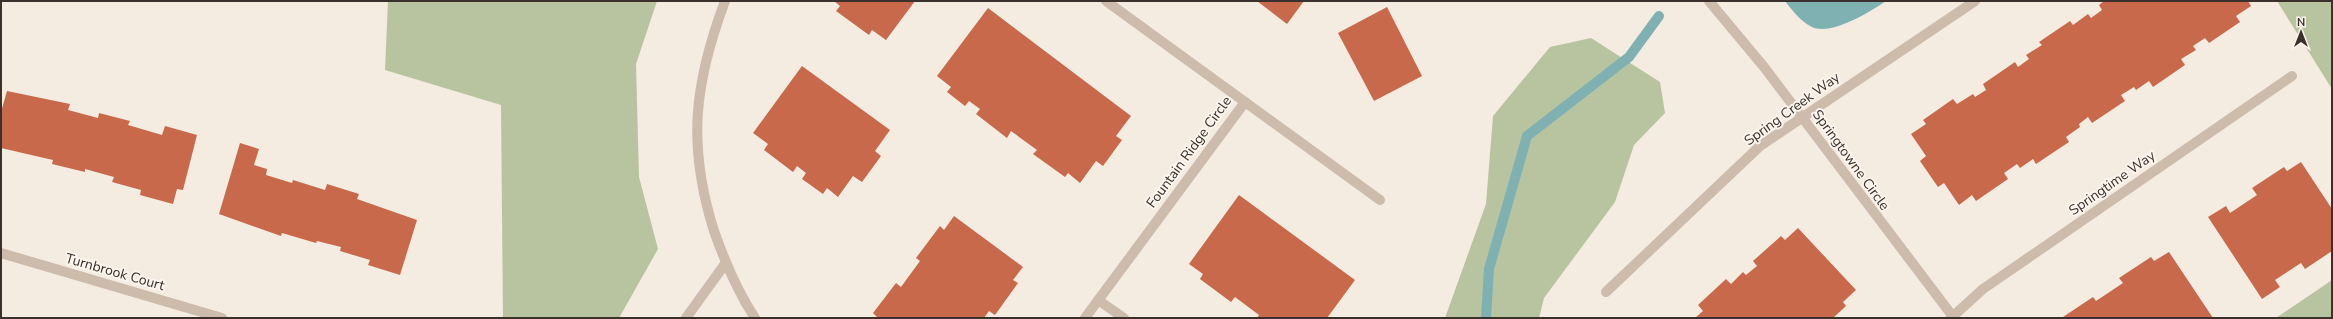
<svg xmlns="http://www.w3.org/2000/svg" width="2333" height="319" font-family="'Nunito Sans',sans-serif">
<style>
.green{fill:#b8c4a0}
.water{fill:#7fb0b2}
.lines{fill:none;stroke-linecap:round;stroke-linejoin:round}
.stream{stroke:#7fb0b2;stroke-width:10}
.building{fill:#c8694b}
.lane{stroke:#cdbbac;stroke-width:10}
.street{stroke:#cdbbac;stroke-width:10}
.labels{text-anchor:middle;dominant-baseline:central;stroke-width:4;stroke-linejoin:round;paint-order:stroke}
.street-label{font-size:14px;fill:#3b302b;stroke:#fbf5ee}
</style>
<rect width="100%" height="100%" fill="#f4ebe1"/>
<g class="green">
<polygon points="388,1 657,1 636,64 639,177 658,249 619,318 503,318 501,105 385,70"/>
<polygon points="2277,1 2332,1 2332,89"/>
<polygon points="1591,38 1660,82 1665,113 1634,145 1615,202 1544,298 1539,318 1445,318 1486,204 1493,116 1550,47"/>
<polygon points="2332,280 2332,318 2276,318"/>
</g>
<path class="water" d="M1785 1H1886C1870 12 1831 36 1812 27 1801 22 1792 10 1785 1Z"/>
<g class="lines">
<polyline class="stream" points="1486,318 1489,269 1527,136 1629,57 1659,16"/>
</g>
<g class="building">
<polygon points="834,1 915,1 886,40 872,30 869,35 836,11 840,6"/>
<polygon points="1257,1 1304,1 1287,24"/>
<polygon points="2104,1 2248,1 2251,6 2236,16 2240,22 2209,43 2205,38 2193,46 2196,50 2181,59 2185,65 2153,87 2149,81 2136,90 2134,87 2121,95 2125,101 2092,123 2088,117 2079,124 2080,127 2066,137 2069,142 2036,164 2033,159 2020,168 2017,164 2004,173 2008,179 1976,201 1972,195 1959,205 1944,183 1938,187 1920,161 1926,156 1911,134 1926,124 1923,120 1953,99 1957,104 1973,94 1975,97 1986,90 1983,84 2015,62 2018,67 2029,59 2026,55 2042,45 2039,42 2070,21 2073,25 2088,14 2091,18 2102,10 2099,5"/>
<polygon points="1387,7 1422,76 1374,101 1338,33"/>
<polygon points="988,8 1131,116 1116,136 1122,140 1103,166 1096,161 1080,183 1068,173 1065,177 1033,154 1037,150 1011,131 1007,138 976,114 980,109 969,101 965,106 947,92 951,87 937,76"/>
<polygon points="802,66 890,130 875,151 881,156 862,182 853,176 838,197 827,188 823,194 802,179 806,173 797,166 793,172 764,150 768,144 753,133"/>
<polygon points="7,91 70,104 68,110 98,118 99,113 130,121 128,125 162,135 165,126 197,135 183,190 177,189 173,204 140,195 141,190 112,182 114,177 85,169 85,172 52,164 53,160 1,148 1,112"/>
<polygon points="240,143 259,149 254,165 267,169 266,175 292,183 293,180 325,190 327,184 359,194 357,199 417,220 400,275 368,265 370,260 340,251 341,247 317,241 316,243 282,233 281,236 219,214"/>
<polygon points="2301,162 2332,209 2332,251 2305,269 2301,263 2275,280 2280,287 2262,299 2208,217 2226,206 2230,213 2257,195 2252,188 2284,167 2287,171"/>
<polygon points="1239,195 1355,280 1327,318 1257,318 1259,315 1235,297 1231,302 1200,279 1203,274 1189,264"/>
<polygon points="954,216 1023,267 1013,280 1018,283 995,315 989,311 984,318 878,318 873,313 896,283 901,287 920,261 916,258 940,226 944,230"/>
<polygon points="1798,228 1856,290 1843,302 1846,306 1833,318 1695,318 1703,311 1698,305 1726,279 1731,284 1743,272 1746,275 1757,266 1753,261 1781,236 1785,240"/>
<polygon points="2169,252 2213,318 2063,317 2093,297 2096,301 2123,283 2119,278 2151,257 2154,261"/>
</g>
<g class="lines">
<g class="lane">
<polyline points="1245,102 1380,200"/>
<polyline points="1098,300 1124,318"/>
<polyline points="686,318 725,264"/>
</g>
<g class="street">
<path d="M725 1C694 84 687 145 714 231 725 262 737 291 755 318"/>
<polyline points="1709,1 1764,67 1954,318"/>
<polyline points="1,253 222,318"/>
<polyline points="1606,292 1760,146 1975,1"/>
<polyline points="1085,318 1245,102 1106,1"/>
<polyline points="1951,318 1983,289 2292,76"/>
</g>
</g>
<g class="labels">
<g class="street-label">
<text transform="translate(1792 109) rotate(-36)">Spring Creek Way</text>
<text transform="translate(1189 152) rotate(-54)">Fountain Ridge Circle</text>
<text transform="translate(1851 160) rotate(54)">Springtowne Circle</text>
<text transform="translate(2112 183) rotate(-35)">Springtime Way</text>
<text transform="translate(115 272) rotate(16)">Turnbrook Court</text>
</g>
</g>
<rect width="2333" height="319" fill="none" stroke="#3b302b" stroke-width="4"/>
<g transform="translate(2301 32)" stroke="#fbf5ee" stroke-width="3" paint-order="stroke">
<path d="M0-3L7 15L0 10L-7 15Z" fill="#3b302b"/>
<text y="-6" font-size="11" font-weight="bold" text-anchor="middle" fill="#3b302b">N</text>
</g>
</svg>
